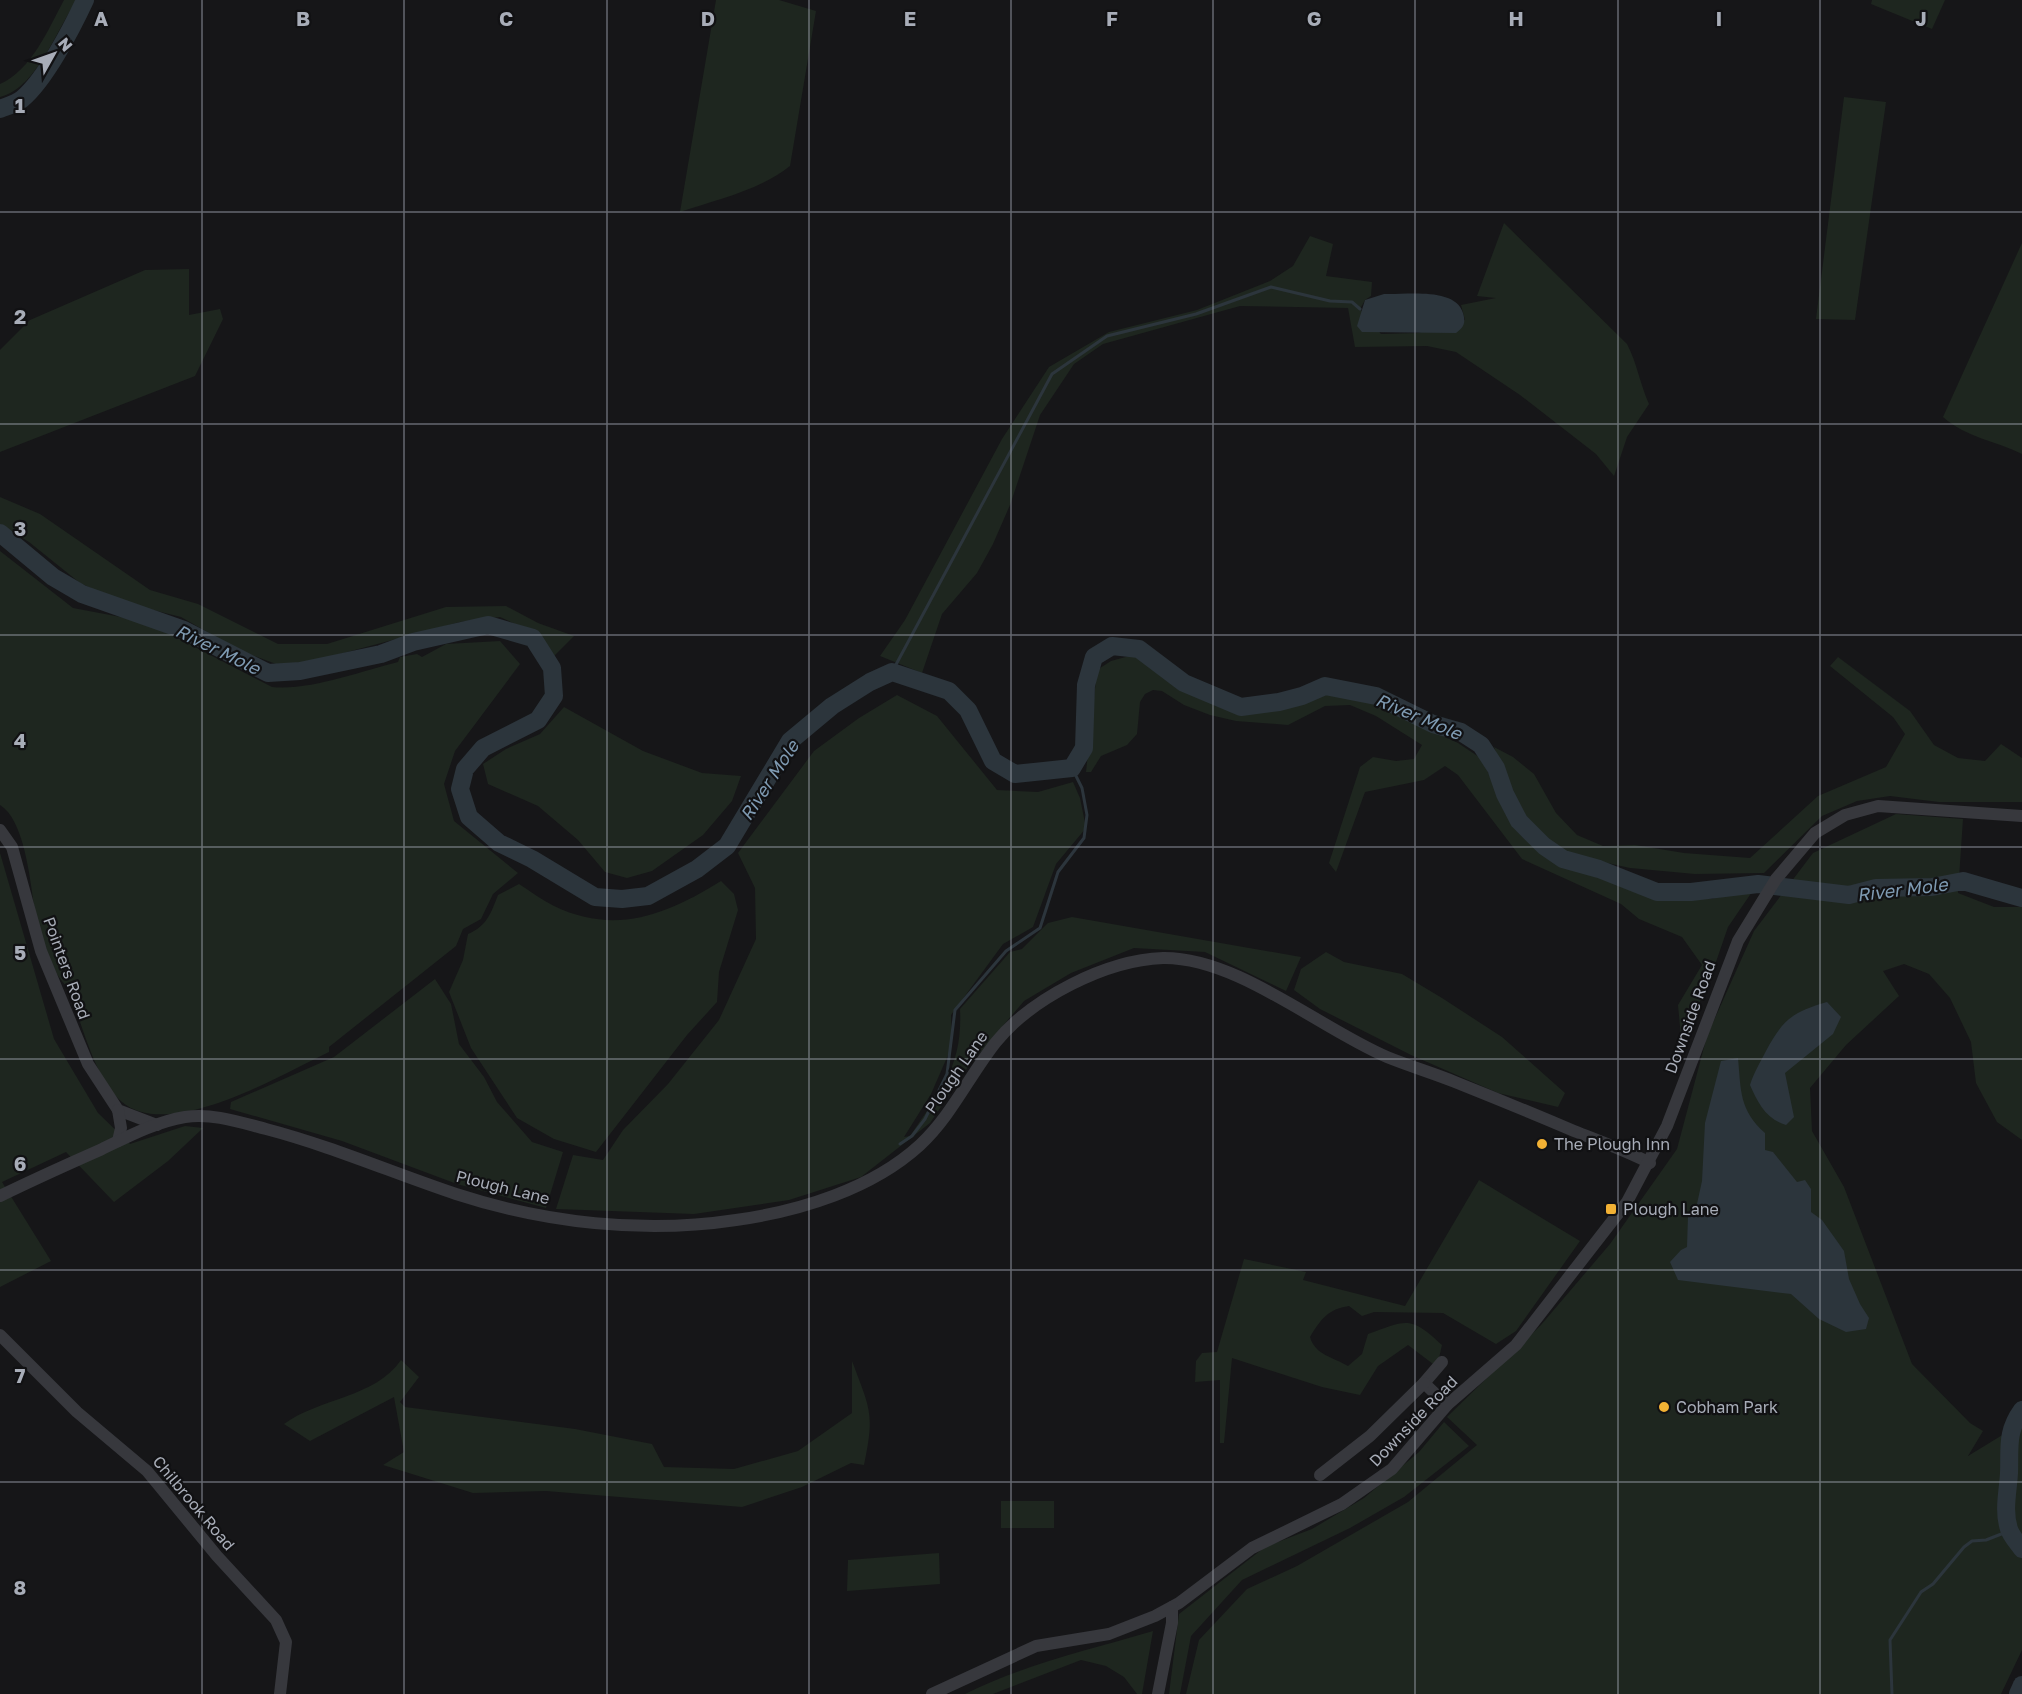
<svg xmlns="http://www.w3.org/2000/svg" width="2022" height="1694" font-family="'Golos Text',sans-serif">
<style>
.green{fill:#1e261f}
.water{fill:#2c353c}
.lines{fill:none;stroke-linecap:round;stroke-linejoin:round}
.stream{stroke:#2c353c;stroke-width:3}
.river{stroke:#2c353c;stroke-width:18}
.minor{stroke:#37383d;stroke-width:12}
.grid{fill:none;stroke:#a8adb8;stroke-width:1.5;stroke-opacity:0.55}
.poi-dot{fill:#f2b134;stroke:#111113;stroke-width:2}
.labels{text-anchor:middle;dominant-baseline:central;stroke-width:4.5;stroke-linejoin:round;paint-order:stroke}
.street-label{font-size:16px;fill:#a8adb8;stroke:#111113}
.poi-label{font-size:16px;fill:#a8adb8;stroke:#111113;text-anchor:start}
.water-label{font-size:18px;font-style:italic;fill:#7f9bb3;stroke:#111113}
.grid-label{font-size:20px;text-anchor:middle;font-weight:bold;fill:#a8adb8;stroke:#111113;stroke-width:4.5;stroke-linejoin:round;paint-order:stroke}
</style>
<rect width="100%" height="100%" fill="#161618"/>
<g class="green">
<path d="M64 0H77C56 30 37 88 0 97V84C31 71 49 28 64 0Z"/>
<path d="M716 0H779L816 11 790 166C758 191 718 199 680 212Z"/>
<polygon points="1872,0 1945,0 1932,29 1871,4"/>
<polygon points="1844,97 1886,102 1855,320 1816,319"/>
<path d="M1504 223 1627 344C1637 363 1640 384 1649 404L1627 437 1614 476 1596 454 1520 395 1456 352 1427 346 1355 347 1348 308 1240 306 1103 344 1074 364 1040 415 1010 505 993 544 977 573 942 614 922 673 880 656 905 620 1002 439 1049 367 1109 332 1197 310 1270 281 1293 266 1310 236 1333 244 1326 276 1372 282 1371 296 1365 300 1360 309 1381 334 1418 333 1465 320 1461 305 1496 298 1477 296Z"/>
<path d="M2022 243V454C1994 440 1967 438 1943 417Z"/>
<polygon points="189,269 189,315 220,309 223,319 195,376 0,452 0,350 30,320 145,270"/>
<polygon points="0,497 40,514 150,590 198,604 278,644 327,644 446,607 506,606 538,623 574,636 553,657 539,635 500,617 460,622 306,663 276,664 239,650 181,617 121,602 80,583 29,542 0,524"/>
<path d="M0 551 73 608 126 618 162 630 272 687C310 691 361 671 398 662L400 657 417 654 422 657 446 644 500 641 520 664 455 751 444 784 454 821 518 873 493 894 481 919 463 929 456 946 329 1047V1052C282 1074 170 1142 122 1102 94 1078 83 1025 69 992 67 985 60 980 57 974 46 953 37 928 34 905 30 879 24 819 0 805Z"/>
<polygon points="1133,655 1231,711 1276,709 1323,692 1350,696 1386,709 1458,743 1482,759 1506,812 1531,840 1559,864 1594,873 1660,899 1711,899 1754,889 1728,927 1707,988 1681,1037 1678,1005 1702,965 1682,937 1639,919 1621,904 1522,859 1458,775 1445,766 1424,780 1365,792 1336,872 1329,863 1360,767 1373,757 1396,761 1414,759 1422,745 1376,716 1350,705 1325,706 1288,725 1236,721 1210,715 1184,705 1162,691 1153,690 1145,694 1140,702 1137,734 1127,745 1101,756 1091,772 1086,772 1097,670 1111,661"/>
<polygon points="1838,657 1910,711 1934,745 1958,758 1985,761 2001,744 2022,758 2022,802 1939,802 1890,796 1857,801 1822,816 1764,873 1695,874 1630,868 1562,853 1537,835 1521,816 1494,747 1513,757 1534,774 1556,813 1577,835 1603,846 1635,845 1684,853 1750,858 1818,796 1886,767 1905,734 1893,717 1830,666"/>
<path d="M897 695 937 716 997 790 1038 792 1073 782 1080 798 1086 828 1056 864 1033 927 1003 944 951 1015 952 1046 931 1094 904 1137 910 1136C940 1092 963 1066 960 1009L1010 952 1022 949 1048 923 1072 917 1301 957 1286 991 1205 952 1134 948 1071 973 1024 1001 968 1067 930 1123 861 1177 789 1200 694 1214 556 1209 573 1155 603 1160 623 1130 668 1084 719 1020 756 939 755 888 738 853 814 751 859 718Z"/>
<polygon points="564,707 643,751 702,773 741,776 732,801 703,835 652,871 627,878 605,872 578,840 538,806 488,784 483,764 506,749 540,734"/>
<polygon points="1896,814 1963,819 1958,893 1994,907 2022,907 2022,1140 1997,1122 1976,1083 1971,1042 1950,998 1929,974 1904,964 1883,971 1899,996 1846,1045 1810,1088 1812,1131 1844,1187 1912,1364 1970,1423 1983,1431 1968,1456 2022,1423 2022,1650 2001,1694 1186,1694 1199,1640 1247,1589 1297,1566 1408,1502 1477,1445 1447,1417 1541,1325 1610,1244 1677,1149 1707,1036 1754,931 1813,853"/>
<polygon points="0,853 54,1039 98,1113 130,1144 185,1126 203,1128 168,1161 114,1202 66,1152 2,1182 51,1261 0,1287"/>
<path d="M721 881 734 894 738 910 719 972 717 1002 687 1035 596 1152 554 1139 517 1118 471 1048 449 992 463 960 468 934C487 926 491 913 498 895L519 884C530 891 542 900 554 906 616 936 668 914 721 881Z"/>
<polygon points="1326,952 1344,962 1402,974 1442,998 1502,1037 1565,1093 1558,1107 1498,1093 1411,1055 1320,1009 1294,990 1301,969"/>
<polygon points="435,979 451,1004 459,1044 484,1077 497,1102 532,1142 563,1152 546,1208 457,1184 342,1141 230,1109 231,1102 334,1057"/>
<path d="M1479 1180 1580 1241 1516 1331 1496 1344 1443 1313 1374 1312 1362 1316 1349 1306C1328 1309 1321 1319 1310 1337 1315 1355 1333 1357 1348 1366L1362 1354 1368 1334C1407 1320 1410 1315 1442 1345L1439 1358 1433 1364 1408 1345 1378 1366 1360 1395 1322 1387 1232 1358 1224 1443H1220V1380L1195 1382 1196 1361 1202 1353 1217 1352 1244 1259 1306 1272 1303 1280 1405 1306Z"/>
<path d="M401 1360 419 1377 400 1402 405 1407 575 1429 652 1444 664 1467 734 1469 798 1451 852 1413V1361C870 1409 875 1413 864 1465L851 1463 802 1487 742 1507 546 1491 473 1493 383 1465 404 1452 394 1397 310 1441 284 1424C319 1398 375 1398 401 1360Z"/>
<polygon points="1444,1422 1469,1446 1404,1497 1350,1528 1242,1580 1191,1636 1180,1694 1169,1694 1179,1614 1265,1547 1312,1529 1364,1498 1419,1452"/>
<rect x="1001" y="1501" width="53" height="27"/>
<polygon points="939,1553 940,1584 847,1591 848,1560"/>
<path d="M1153 1631 1142 1694H1137L1124 1677 1106 1666 1081 1660 993 1694H965C1025 1664 1089 1650 1153 1631Z"/>
</g>
<g class="water">
<path d="M1384 294C1406 295 1455 287 1463 313 1466 323 1464 327 1456 333L1362 332 1357 326 1365 300Z"/>
<path d="M1827 1002 1841 1017 1833 1034 1785 1073 1794 1117 1786 1125C1766 1119 1758 1103 1750 1085 1754 1072 1760 1063 1766 1051 1783 1019 1793 1012 1827 1002Z"/>
<path d="M1738 1058C1741 1090 1739 1110 1765 1133V1150L1773 1152 1797 1182 1805 1180 1811 1189V1212L1822 1220 1844 1251 1849 1279 1860 1304 1869 1318 1866 1329 1846 1332 1819 1319 1791 1294 1678 1280 1670 1262 1681 1250 1687 1247 1688 1216 1695 1213 1702 1181 1705 1123 1721 1061Z"/>
</g>
<g class="lines">
<g class="stream">
<polyline points="892,672 1052,374 1107,336 1196,314 1271,287 1330,301 1352,302 1360,309"/>
<polyline points="900,1144 912,1136 925,1119 947,1074 955,1010 1006,951 1040,928 1058,872 1084,838 1087,815 1082,788 1072,768"/>
<polyline points="1892,1694 1890,1640 1921,1592 1933,1584 1964,1547 1972,1541 1986,1540 2009,1531"/>
</g>
<g class="river">
<path d="M0 109C7 106 16 104 22 99 45 80 72 28 85 0"/>
<polyline points="0,533 53,577 82,594 184,630 268,673 300,671 381,654 413,642 488,625 533,638 552,668 554,696 538,720 483,748 465,769 460,789 469,817 499,843 532,859 595,897 622,899 648,896 697,869 727,846 790,741 832,706 870,682 892,672 949,691 968,710 993,761 1015,774 1072,768 1084,748 1086,685 1094,657 1112,646 1139,649 1184,683 1241,707 1279,702 1302,696 1325,686 1376,696 1433,724 1461,732 1481,745 1496,768 1505,794 1519,821 1544,846 1563,859 1599,869 1657,892 1691,892 1758,884 1849,895 1876,888 1932,887 1963,881 2022,898"/>
<path d="M2022 1410C2006 1432 2010 1448 2009 1473 2008 1492 2003 1510 2009 1529 2011 1536 2018 1543 2022 1549"/>
<polyline points="2018,1694 2022,1685"/>
</g>
<g class="minor">
<polyline points="0,830 12,847 41,951 88,1064 118,1110 157,1125"/>
<polyline points="118,1110 121,1128 118,1141"/>
<path d="M0 1196C33 1180 66 1165 100 1150 127 1137 155 1122 185 1117 213 1113 239 1122 266 1129 331 1146 393 1173 456 1194 545 1223 644 1234 736 1220 800 1211 872 1189 920 1145 952 1115 969 1076 996 1042 1032 998 1106 960 1163 958 1237 957 1319 1028 1387 1057 1409 1066 1433 1073 1455 1082 1495 1098 1534 1114 1574 1131 1599 1141 1625 1150 1650 1163"/>
<polyline points="0,1335 77,1412 147,1471 217,1556 276,1620 286,1642 280,1694"/>
<polyline points="1442,1362 1424,1383 1447,1405"/>
<polyline points="1320,1475 1370,1436 1424,1383"/>
<polyline points="932,1694 1036,1646 1109,1634 1155,1616 1179,1603 1252,1548 1342,1504 1392,1469 1447,1405 1516,1345 1627,1202 1667,1126 1738,941 1776,879 1815,833 1845,815 1878,806 2022,816"/>
<polyline points="1158,1694 1172,1623 1172,1607"/>
</g>
</g>
<path class="grid" d="M202 0V1694M404 0V1694M607 0V1694M809 0V1694M1011 0V1694M1213 0V1694M1415 0V1694M1618 0V1694M1820 0V1694M0 212H2022M0 424H2022M0 635H2022M0 847H2022M0 1059H2022M0 1270H2022M0 1482H2022"/>
<g class="poi-dot">
<circle cx="1542" cy="1144" r="6"/>
<rect x="1605" y="1203" width="12" height="12" rx="3"/>
<circle cx="1664" cy="1407" r="6"/>
</g>
<g class="labels">
<g class="street-label">
<text transform="translate(67 968) rotate(70)">Pointers Road</text>
<text transform="translate(1690 1017) rotate(-70)">Downside Road</text>
<text transform="translate(956 1072) rotate(-55)">Plough Lane</text>
<text transform="translate(503 1187) rotate(14)">Plough Lane</text>
<text transform="translate(1413 1421) rotate(-46)">Downside Road</text>
<text transform="translate(194 1503) rotate(50)">Chilbrook Road</text>
</g>
<g class="poi-label">
<text x="1554" y="1144">The Plough Inn</text>
<text x="1623" y="1209">Plough Lane</text>
<text x="1676" y="1407">Cobham Park</text>
</g>
<g class="water-label">
<text transform="translate(218 649) rotate(26)">River Mole</text>
<text transform="translate(1419 716) rotate(23)">River Mole</text>
<text transform="translate(769 780) rotate(-57)">River Mole</text>
<text transform="translate(1902 889) rotate(-7)">River Mole</text>
</g>
</g>
<g class="grid-label">
<text x="101" y="26">A</text>
<text x="303" y="26">B</text>
<text x="506" y="26">C</text>
<text x="708" y="26">D</text>
<text x="910" y="26">E</text>
<text x="1112" y="26">F</text>
<text x="1314" y="26">G</text>
<text x="1516" y="26">H</text>
<text x="1719" y="26">I</text>
<text x="1921" y="26">J</text>
<text x="20" y="113">1</text>
<text x="20" y="324">2</text>
<text x="20" y="536">3</text>
<text x="20" y="748">4</text>
<text x="20" y="960">5</text>
<text x="20" y="1171">6</text>
<text x="20" y="1383">7</text>
<text x="20" y="1595">8</text>
</g>
<g transform="translate(54 54) rotate(50)" stroke="#111113" stroke-width="4.5" paint-order="stroke">
<path d="M0-4.5L10 22L0 15L-10 22Z" fill="#a8adb8"/>
<text y="-9" font-size="16" font-weight="bold" text-anchor="middle" fill="#a8adb8">N</text>
</g>
</svg>
